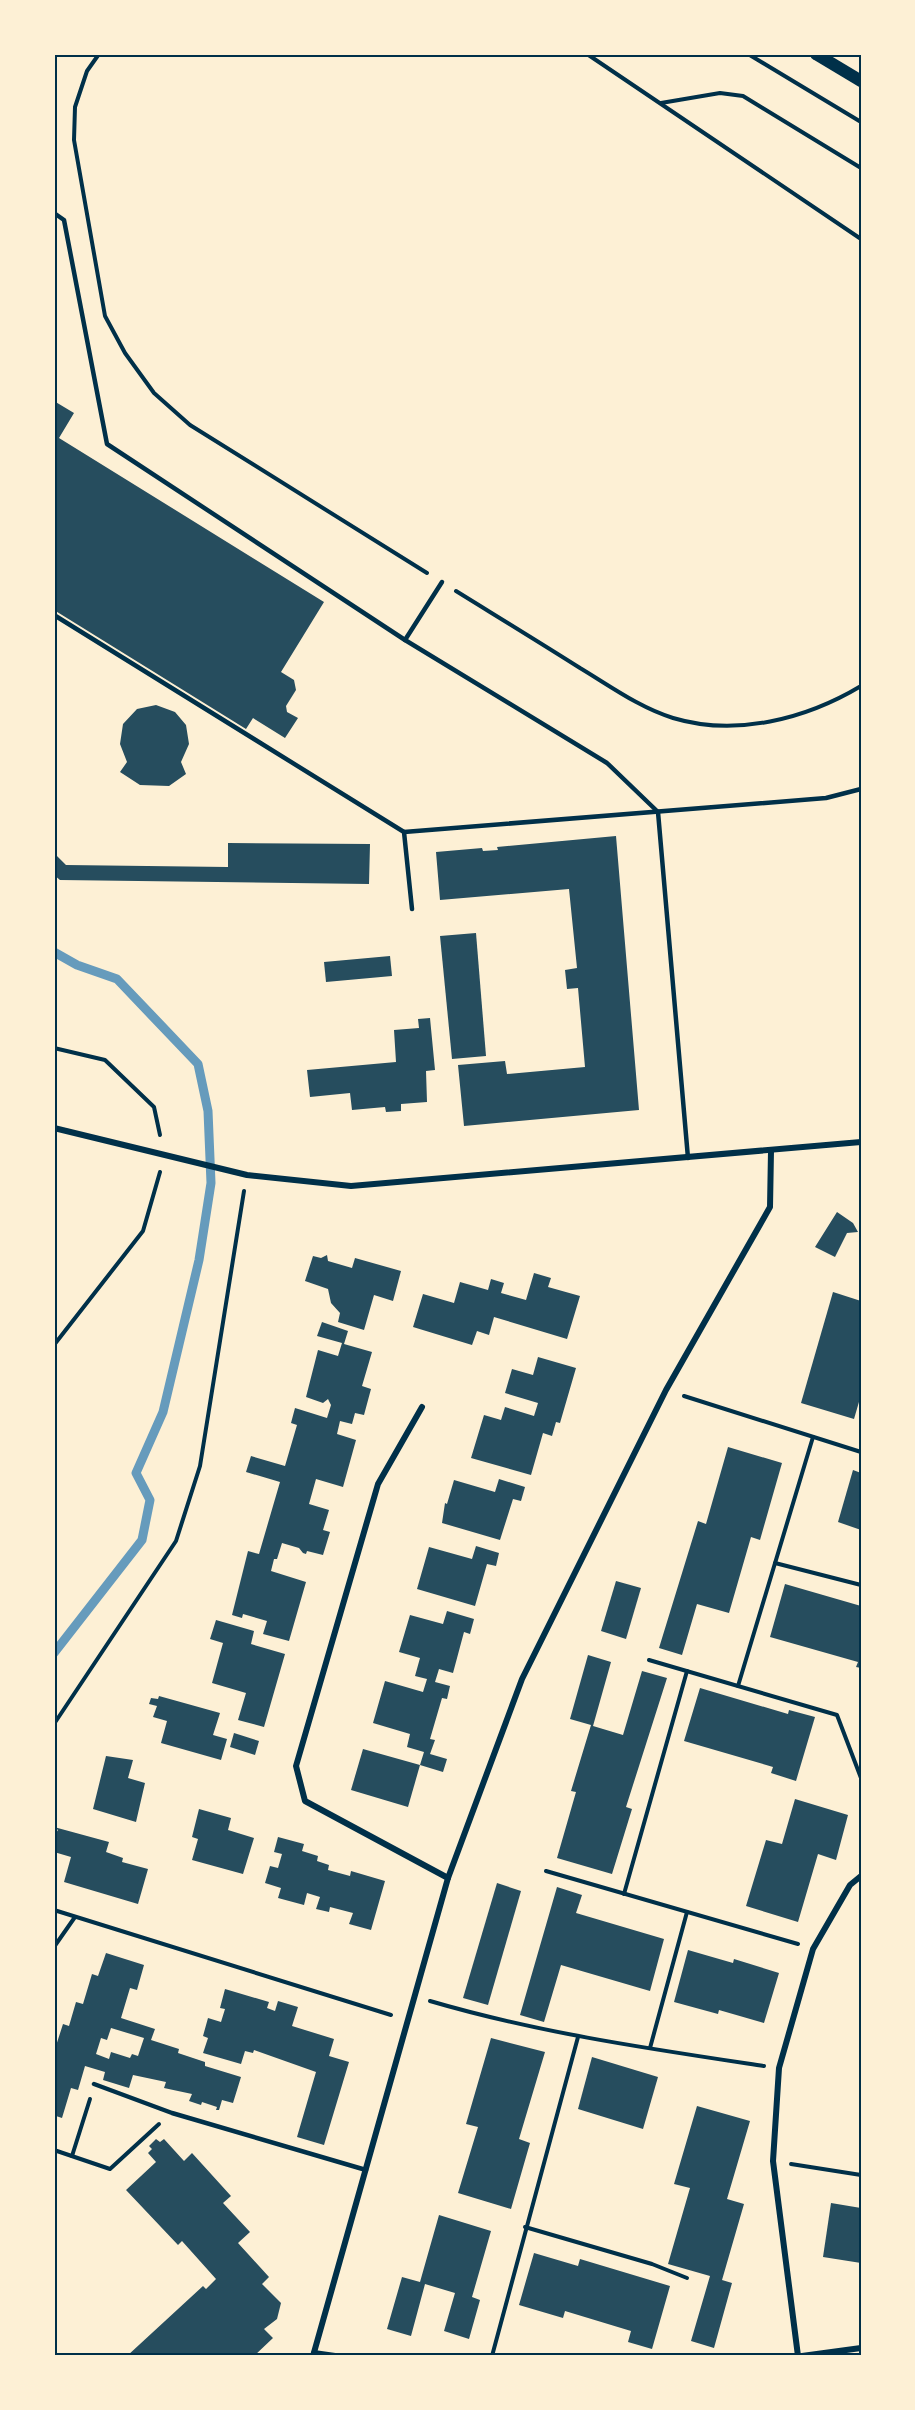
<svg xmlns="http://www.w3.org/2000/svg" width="915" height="2410" font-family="'Golos Text',sans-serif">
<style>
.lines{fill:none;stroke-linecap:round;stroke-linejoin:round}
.stream{stroke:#669bbc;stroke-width:9}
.building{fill:#264d5e;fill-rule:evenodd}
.path{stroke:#003049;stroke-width:4}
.service{stroke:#003049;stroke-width:4.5}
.minor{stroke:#003049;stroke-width:6}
.secondary{stroke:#003049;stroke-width:12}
.neatline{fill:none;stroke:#003049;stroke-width:2}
</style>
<rect width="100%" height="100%" fill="#fdf0d5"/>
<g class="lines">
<polyline class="stream" points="54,952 77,965 117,979 198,1064 208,1111 211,1183 199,1260 163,1412 136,1473 150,1500 142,1540 54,1653"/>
</g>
<g class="building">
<polygon points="54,401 74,413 59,438 324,602 281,672 294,680 296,690 286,706 287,712 298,718 285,738 253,718 246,729 54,610"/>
<polygon points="156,705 175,712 186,725 189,744 181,762 186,774 169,786 140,785 120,772 127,762 120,744 123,724 137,709"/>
<polygon points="616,836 639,1110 464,1126 458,1065 505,1061 507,1074 585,1067 578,988 567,989 565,970 577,968 569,889 440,900 436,852 482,848 483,851 498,850 497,847"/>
<polygon points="228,843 370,844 369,884 60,880 54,875 54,853 66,865 228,867"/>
<polygon points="476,933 486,1056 452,1059 440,936"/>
<polygon points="390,956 392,976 326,982 324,962"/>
<polygon points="430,1018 435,1070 426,1071 427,1102 401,1104 401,1111 386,1112 385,1107 352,1110 350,1093 310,1097 307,1070 396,1062 394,1030 419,1028 418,1019"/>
<polygon points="837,1212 853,1223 858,1232 847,1233 835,1257 815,1247"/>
<polygon points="327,1255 328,1261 352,1268 355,1258 401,1271 393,1301 374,1295 364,1330 338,1322 340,1313 331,1303 328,1289 305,1281 313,1256 321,1258"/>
<polygon points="534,1273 551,1278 548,1287 580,1296 567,1339 494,1317 489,1335 477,1331 472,1345 413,1327 423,1294 454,1303 460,1282 488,1290 491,1279 504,1283 501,1293 526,1300"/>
<polygon points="833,1292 861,1301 861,1395 854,1419 801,1403"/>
<polygon points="322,1322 348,1331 344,1344 372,1352 362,1386 371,1389 364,1415 355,1413 352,1424 340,1421 337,1434 356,1440 343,1487 316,1479 309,1504 329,1510 323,1530 330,1532 323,1555 307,1551 306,1554 303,1553 299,1548 282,1543 277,1559 274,1559 271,1571 306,1582 289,1641 263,1634 267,1621 243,1614 242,1618 232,1615 248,1551 259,1554 280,1482 246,1472 251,1456 285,1466 297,1425 291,1423 295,1408 327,1418 331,1405 328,1399 323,1403 306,1397 318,1350 338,1356 342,1343 317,1336"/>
<polygon points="538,1357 576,1368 560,1423 556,1422 552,1436 543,1433 531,1475 471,1458 484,1415 501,1420 505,1407 534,1416 538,1403 505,1393 512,1369 533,1375"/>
<polygon points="728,1447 782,1463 760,1540 751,1537 729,1613 697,1604 682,1655 659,1648 698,1521 706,1524"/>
<polygon points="853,1470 861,1473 861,1530 838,1522"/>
<polygon points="499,1479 525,1487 521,1501 513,1499 500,1540 442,1523 445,1503 447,1504 454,1480 495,1492"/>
<polygon points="476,1546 499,1553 496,1566 487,1564 475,1606 417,1589 429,1547 472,1559"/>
<polygon points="616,1581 641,1588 626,1639 601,1631"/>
<polygon points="785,1584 861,1606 861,1668 856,1667 858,1662 770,1637"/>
<polygon points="447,1611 474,1619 470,1634 464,1632 453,1673 439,1669 435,1682 450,1686 447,1699 442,1698 430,1739 435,1740 430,1754 447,1759 443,1772 420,1765 424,1752 407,1747 410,1734 373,1723 385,1681 423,1692 427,1679 415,1676 420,1658 399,1652 410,1615 443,1624"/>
<polygon points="216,1620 254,1631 251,1644 285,1654 264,1727 238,1720 246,1693 212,1683 223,1643 210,1639"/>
<polygon points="588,1655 611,1662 593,1726 623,1735 642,1671 667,1678 626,1807 632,1809 612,1874 557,1858 576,1792 571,1791 591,1725 570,1719"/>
<polygon points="700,1688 788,1714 789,1710 815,1717 796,1781 771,1773 773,1767 684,1741"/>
<polygon points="159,1696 220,1713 213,1735 227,1739 221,1760 161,1743 167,1721 153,1717 157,1706 149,1704 151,1698 158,1699"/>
<polygon points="234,1733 259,1741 255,1755 230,1747"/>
<polygon points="363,1749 420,1765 408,1807 351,1790"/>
<polygon points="106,1756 133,1760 128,1778 145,1783 136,1822 93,1809"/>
<polygon points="795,1799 848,1815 836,1860 818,1854 798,1922 746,1906 766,1840 782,1844"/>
<polygon points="199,1809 231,1818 228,1830 254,1838 243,1874 192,1860 198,1839 192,1837"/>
<polygon points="54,1827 109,1842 106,1852 123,1858 122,1862 148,1869 138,1904 64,1882 71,1857 54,1852 54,1836 58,1830"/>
<polygon points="278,1837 304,1844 302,1851 318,1856 317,1861 329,1865 328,1870 350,1876 351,1871 385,1881 371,1930 349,1924 353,1913 330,1907 329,1912 316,1909 320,1897 307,1893 304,1905 278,1898 281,1888 265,1883 270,1866 278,1868 282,1854 274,1852"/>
<polygon points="497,1883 521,1891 488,2005 463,1998"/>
<polygon points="557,1887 582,1895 576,1913 664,1939 650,1991 561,1965 544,2022 520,2015"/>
<polygon points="688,1950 733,1963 734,1959 779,1973 764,2023 719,2010 718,2014 674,2002"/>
<path d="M106 1953 144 1965 137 1990 130 1988 121 2018 155 2029 151 2040 179 2049 178 2053 205 2062V2066L241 2077 233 2103 222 2100 219 2110H216L217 2107 202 2102 201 2105 189 2101 192 2094 164 2088 166 2082 133 2075 129 2088 103 2080 105 2072 85 2066 78 2090 71 2088 62 2118 56 2116 54 2121V2052L63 2024 69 2026 76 2002 83 2004 92 1974 98 1976ZM111 2028 144 2038 138 2056 132 2054 130 2058 111 2052 109 2059 96 2054 101 2038 107 2040Z"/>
<polygon points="225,1989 269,2002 267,2008 275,2011 278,2001 298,2007 292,2026 334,2039 329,2056 349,2062 324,2145 297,2137 316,2072 254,2050 253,2053 245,2051 241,2064 203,2053 208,2038 203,2036 208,2018 221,2022 225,2009 220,2008"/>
<polygon points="491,2038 545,2052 519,2139 530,2143 511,2209 458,2193 478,2127 466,2124"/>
<polygon points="592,2057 658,2077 643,2129 578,2109"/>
<polygon points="697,2106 750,2121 727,2199 744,2204 722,2280 732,2283 714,2348 691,2341 710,2276 668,2264 690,2188 674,2184"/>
<polygon points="156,2139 160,2142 164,2139 184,2161 192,2153 231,2196 223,2203 250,2232 238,2243 269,2277 262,2284 281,2303 277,2319 264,2329 273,2338 254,2356 127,2356 203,2286 206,2289 216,2279 182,2241 178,2245 126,2190 156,2162 148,2153 152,2149 149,2146"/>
<polygon points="831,2203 861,2208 861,2263 823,2257"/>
<polygon points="439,2215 491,2231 472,2297 480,2300 469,2339 444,2331 455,2293 425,2284 411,2336 387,2329 402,2277 420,2282"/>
<polygon points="534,2253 578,2266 580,2259 670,2286 652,2349 628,2342 631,2331 565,2311 563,2318 519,2305"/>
</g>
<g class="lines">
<g class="path">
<polyline points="99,54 87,71 75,107 74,140 105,316 125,353 154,393 190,425 427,573"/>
<polyline points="587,54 861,239"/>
<polyline points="748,54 861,122"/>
<polyline points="661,103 720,93 743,96 861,168"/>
<path d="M456 591C498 617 539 642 580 668 610 686 640 708 673 718 736 737 806 719 861 686"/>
<polyline points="54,1048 105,1060 154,1107 160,1135"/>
<polyline points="54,1345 143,1231 160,1172"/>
<polyline points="684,1396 861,1452"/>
<polyline points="775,1563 861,1585"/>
<polyline points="649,1660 837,1715 861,1778"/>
<polyline points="738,1686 813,1437"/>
<polyline points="54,1724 176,1541 200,1466 244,1191"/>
<polyline points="546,1871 798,1944"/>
<polyline points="624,1894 687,1671"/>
<polyline points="54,1910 391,2015"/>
<polyline points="54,1947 75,1917"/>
<path d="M430 2001C539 2033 651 2049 764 2066"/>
<polyline points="650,2048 687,1912"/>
<polyline points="54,2150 110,2169 159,2124"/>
<polyline points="72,2156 90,2099"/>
<polyline points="791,2164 861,2175"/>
<polyline points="525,2227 652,2264 687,2278"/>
<polyline points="492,2356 578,2037"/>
</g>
<g class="service">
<polyline points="54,213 64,220 107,444 405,640 607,763 658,812 688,1158"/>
<polyline points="54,615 404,832 412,909"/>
<polyline points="405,640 442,582"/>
<polyline points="404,832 826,798 861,789"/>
<polyline points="94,2084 172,2113 366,2170"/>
</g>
<g class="minor">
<polyline points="54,1128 247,1175 351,1186 861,1142"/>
<polyline points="422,1407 378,1484 296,1766 305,1801 448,1878"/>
<polyline points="314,2353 335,2356"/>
<polyline points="313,2356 448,1878 522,1679 666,1390 770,1207 771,1151"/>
<polyline points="798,2356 773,2161 779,2068 813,1949 850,1885 861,1876"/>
<polyline points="802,2356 861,2348"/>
</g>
<polyline class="secondary" points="816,54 861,81"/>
</g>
<rect width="915" height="2410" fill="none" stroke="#fdf0d5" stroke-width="111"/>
<rect x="56" y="56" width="804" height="2298" class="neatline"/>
</svg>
